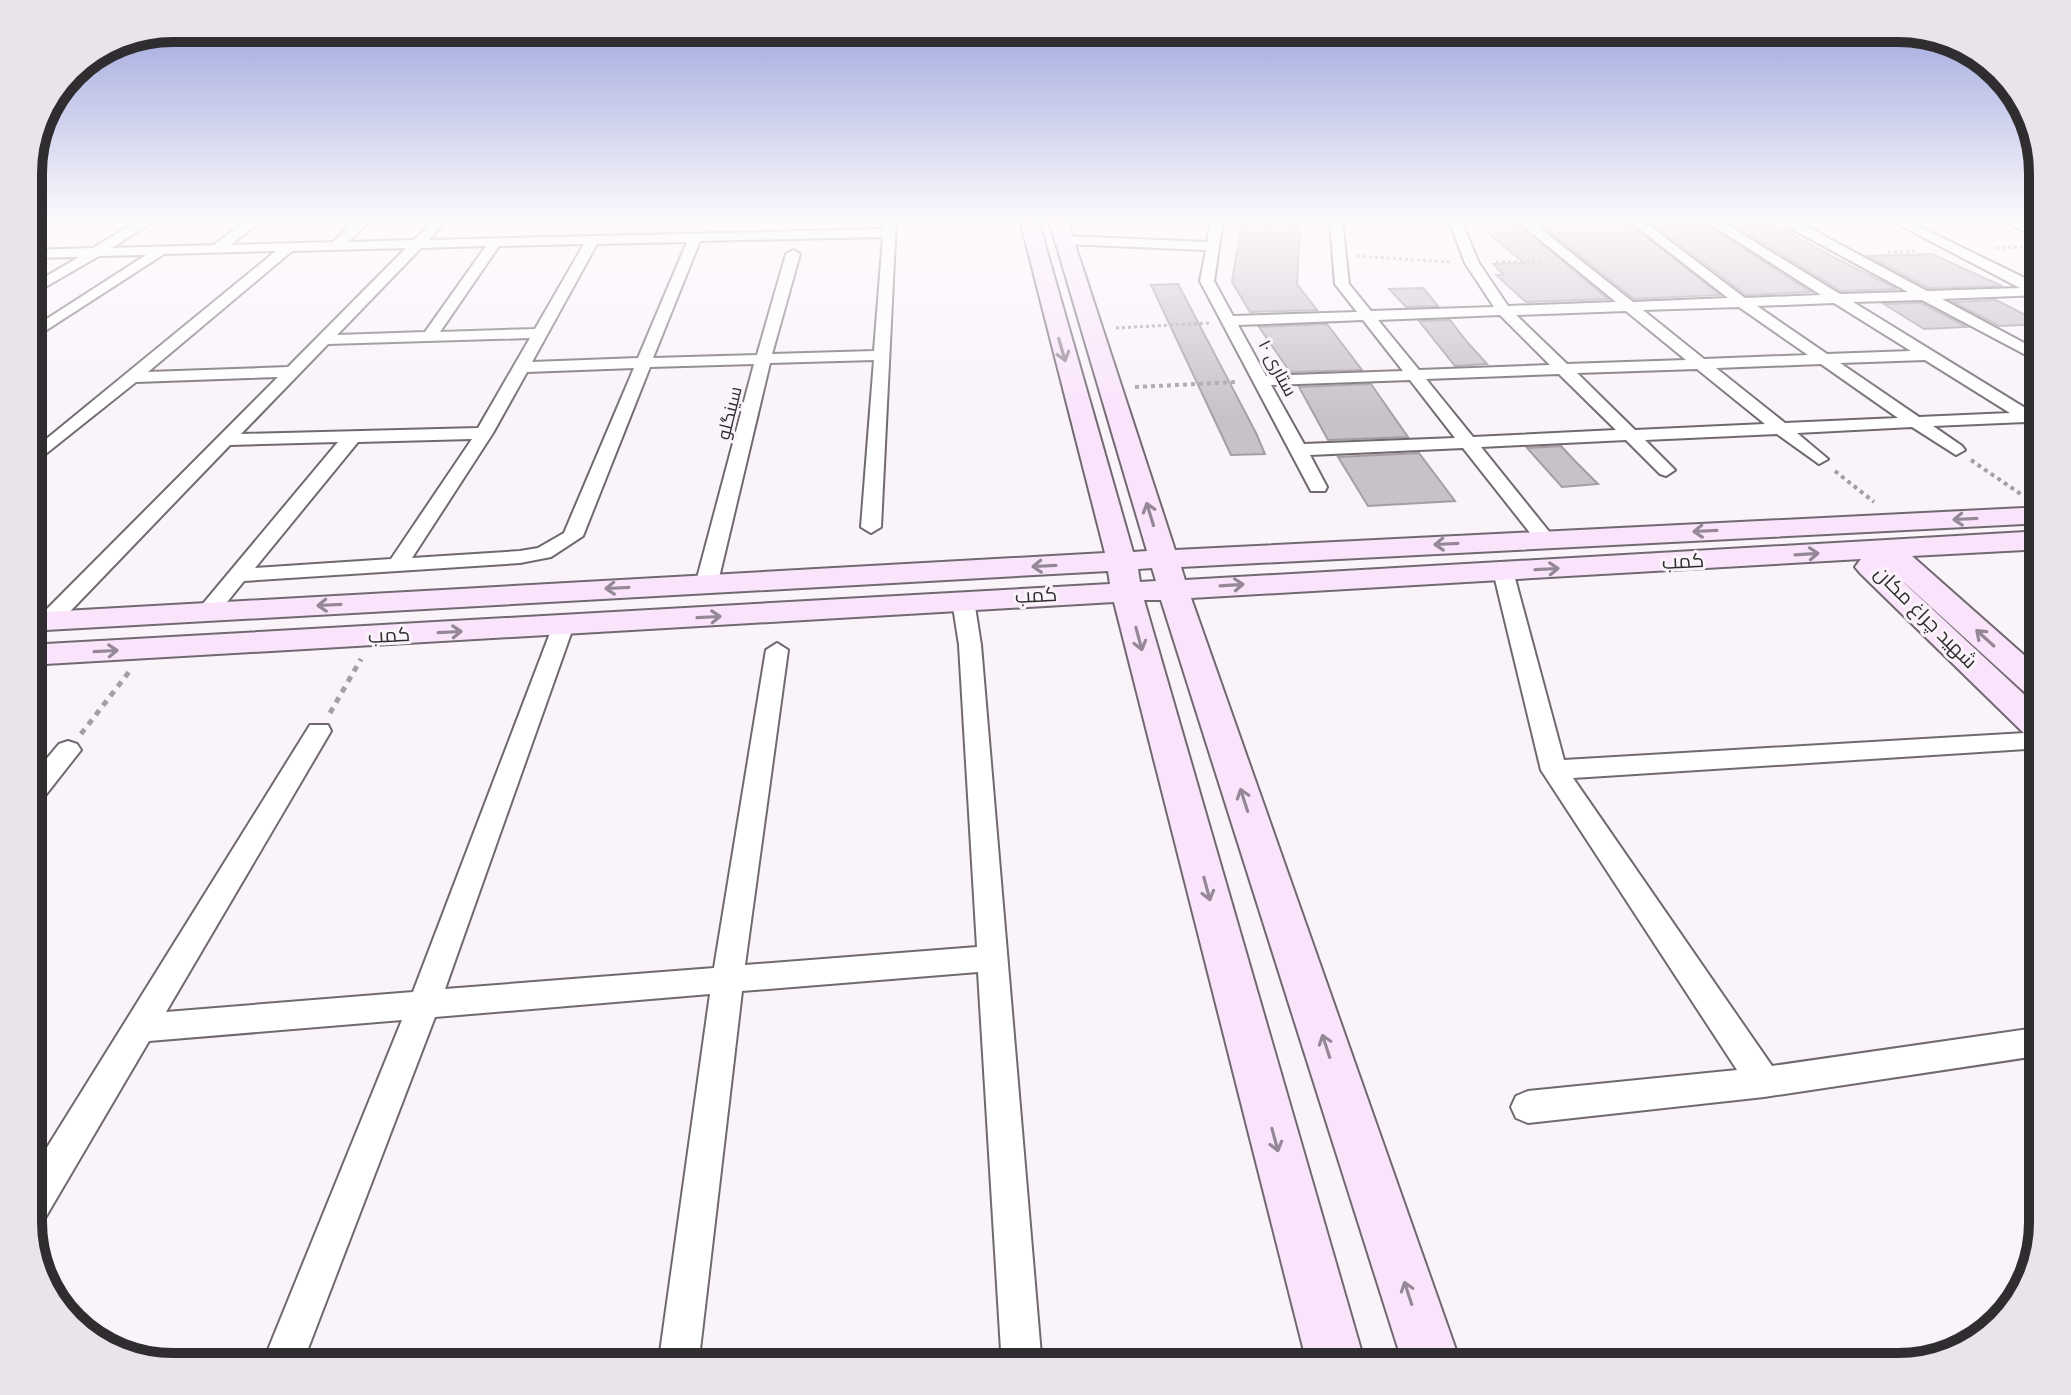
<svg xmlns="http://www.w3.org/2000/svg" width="2071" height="1395" font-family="Raleway,Cairo,sans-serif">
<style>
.building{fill:#c8c1c8;stroke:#a49da4;stroke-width:2}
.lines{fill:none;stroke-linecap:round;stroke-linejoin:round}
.street-casing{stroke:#706a70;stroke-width:4}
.secondary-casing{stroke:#706a70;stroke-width:4}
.path-far2{stroke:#a59fa5;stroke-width:3;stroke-dasharray:3 3;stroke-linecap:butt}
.path-far1{stroke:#a59fa5;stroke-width:4;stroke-dasharray:4 4;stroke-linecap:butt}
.path{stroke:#a59fa5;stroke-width:5;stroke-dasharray:6 6;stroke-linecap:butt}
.street{fill:#fff;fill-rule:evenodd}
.secondary{fill:#fae4fc;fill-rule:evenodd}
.oneway{stroke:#958896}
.labels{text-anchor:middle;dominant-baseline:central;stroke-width:6;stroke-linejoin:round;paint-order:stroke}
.far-street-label{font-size:18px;fill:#302d30;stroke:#faf3fa}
.street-label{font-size:20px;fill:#302d30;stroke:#faf3fa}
.rim{fill:none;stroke:#302d30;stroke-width:10}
</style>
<rect width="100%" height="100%" fill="#faf3fa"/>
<g class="building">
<polygon points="1242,220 1296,220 1296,227 1300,228 1297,284 1317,310 1250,312 1232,282"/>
<polygon points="1503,220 1513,220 1608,299 1526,302 1496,275 1504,275 1493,264 1524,263 1474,221"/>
<polygon points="1535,220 1625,220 1720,295 1634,299"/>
<polygon points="1648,220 1670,220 1679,226 1706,225 1811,292 1746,295"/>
<polygon points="1772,223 1833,257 1897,289 1841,291 1732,224"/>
<polygon points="1932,254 2002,286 1928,288 1868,256"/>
<polygon points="1178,284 1256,433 1265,454 1231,455 1151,285"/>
<polygon points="1423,288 1438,306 1406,307 1389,289"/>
<polygon points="1996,300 2043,324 1999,326 1953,302"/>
<polygon points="1921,303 1967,327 1924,329 1884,304"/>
<polygon points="1450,320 1468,343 1487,364 1455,366 1419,321"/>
<polygon points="1327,324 1362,370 1290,372 1259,327"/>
<polygon points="1371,384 1408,437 1328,440 1299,387"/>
<polygon points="1561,446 1576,462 1598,484 1562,487 1527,448"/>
<polygon points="1419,453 1455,501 1368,506 1338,457"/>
</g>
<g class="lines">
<defs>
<g id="street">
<path d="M140 220H155L112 248 214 245 247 220H261L231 245 333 242 356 220H370L348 242 414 240 434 220H447L429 240 883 229 884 220H896L881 527 871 533 861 527 874 360 770 363 718 582 707 588 700 586 696 582 754 364 650 367 583 536 551 557 520 563 244 581 215 617H199L196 612 338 442 230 445 56 626H40L37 621 40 616 278 377 136 382 28 468V454L276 251 164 254 28 342V331L146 255 99 256 28 297V287L79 257 28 258V250L93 248ZM883 237 874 351 772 354 800 254 793 250 786 254 757 355 653 358 700 241ZM687 242 638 358 532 362 597 244ZM584 244 535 329 440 332 499 246ZM486 246 425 332 337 335 421 248ZM406 248 288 367 148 372 292 251ZM530 338 478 428 241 434 328 344ZM634 368 564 533 538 548 520 551 412 558 493 433 527 372ZM472 439 391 559 255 568 358 442Z"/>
<polygon points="1097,220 1109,220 1102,226"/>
<path d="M1211 220H1223L1214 281 1233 316 1357 312 1335 284 1330 220H1342L1349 284 1371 311 1494 307 1465 263 1449 220H1461L1479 263 1508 306 1616 302 1516 220H1530L1633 302 1728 298 1628 220H1642L1745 298 1821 295 1704 220H1719L1840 294 1908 292 1790 228V222H1798L1927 291 2020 288 1890 220H1906L2043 287V295L1942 299 2043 353V364L1922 300 1853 302 2043 419V431L2025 422 1933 426 1962 446 1965 450 1956 455 1912 427 1797 433 1828 459 1819 464 1777 434 1645 440 1675 470 1666 476 1660 474 1626 440 1481 447 1555 539 1545 545 1538 543 1463 448 1310 455 1327 487 1325 491H1311L1200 281 1206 250 1065 244 1059 240 1065 236 1207 242ZM1834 303 1911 351 1827 354 1757 306ZM1739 307 1808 355 1704 359 1643 310ZM1626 311 1686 360 1567 364 1516 315ZM1500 315 1550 365 1419 370 1378 320ZM1363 320 1403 371 1266 376 1238 325ZM1925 360 2010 413 1919 417 1840 363ZM1821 364 1898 418 1785 423 1716 368ZM1697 369 1765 424 1635 430 1577 373ZM1559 374 1616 430 1473 437 1426 379ZM1410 380 1455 438 1304 444 1271 385Z"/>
<polygon points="2000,220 2017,220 2043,231 2043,240"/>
<polygon points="1503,565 1513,571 1564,760 2043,732 2043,748 1573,778 1772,1066 2043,1027 2043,1055 1764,1097 1528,1123 1516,1118 1511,1107 1516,1096 1528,1091 1737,1070 1541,770 1493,571"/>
<polygon points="963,594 974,600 981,645 1042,1367 1002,1367 978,972 742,991 698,1367 658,1367 710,994 435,1017 301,1367 261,1367 402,1020 149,1041 41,1225 28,1230 28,1178 310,725 328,725 331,731 166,1012 413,992 555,620 563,618 574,625 445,989 714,968 766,650 777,643 788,650 745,965 977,947 959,645 952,600"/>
<polygon points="68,741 77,744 81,750 37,806 28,808 28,781 59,744"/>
</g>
<path id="secondary" d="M1020 220H1038L1133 552 1147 551 1049 220H1067L1175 550 2043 507V523L1181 567 1185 580 2043 531V549L1912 556 2043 672V701L2031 698 1886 566 2043 712V744L2031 740 1860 573 1855 567 1861 559 1191 598 1462 1367H1404L1161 600H1144L1366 1367H1308L1114 602 28 665V645L1110 584 1108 571 28 631V613L1105 553ZM1152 568 1156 581 1140 582 1138 569Z"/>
</defs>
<use href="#street" class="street-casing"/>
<use href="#secondary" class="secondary-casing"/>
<g class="path-far2">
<polyline points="28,232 49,220"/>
<polyline points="1996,248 2022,247"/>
<polyline points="1888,252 1918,251"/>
<polyline points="1357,256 1450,262"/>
<polyline points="1496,262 1542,261"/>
<polyline points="1116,328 1209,323"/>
</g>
<g class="path-far1">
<polyline points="1135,387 1237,382"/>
<polyline points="1971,460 2022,495"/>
<polyline points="1835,471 1874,502"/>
</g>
<g class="path">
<polyline points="330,713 361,659"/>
<polyline points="81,734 129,672"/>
</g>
<use href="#street" class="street"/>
<use href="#secondary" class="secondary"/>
</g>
<defs><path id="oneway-shaft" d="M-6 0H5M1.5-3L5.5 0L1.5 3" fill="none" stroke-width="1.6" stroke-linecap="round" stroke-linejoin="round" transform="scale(2)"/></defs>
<g class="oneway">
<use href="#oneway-shaft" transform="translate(1062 350) rotate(74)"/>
<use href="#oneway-shaft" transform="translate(1150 514) rotate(-107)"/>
<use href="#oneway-shaft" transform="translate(1965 519) rotate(177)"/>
<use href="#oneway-shaft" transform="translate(1705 531) rotate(177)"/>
<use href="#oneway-shaft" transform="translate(1446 544) rotate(177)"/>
<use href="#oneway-shaft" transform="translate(1807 554) rotate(-4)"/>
<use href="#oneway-shaft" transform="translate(1044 566) rotate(177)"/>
<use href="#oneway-shaft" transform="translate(1547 569) rotate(-3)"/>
<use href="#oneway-shaft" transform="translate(1232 585) rotate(-4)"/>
<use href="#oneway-shaft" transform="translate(617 588) rotate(177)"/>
<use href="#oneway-shaft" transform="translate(329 605) rotate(177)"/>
<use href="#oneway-shaft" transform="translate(709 617) rotate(-3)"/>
<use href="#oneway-shaft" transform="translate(450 632) rotate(-3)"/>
<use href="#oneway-shaft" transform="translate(1985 638) rotate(-138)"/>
<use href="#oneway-shaft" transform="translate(1139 639) rotate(75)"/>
<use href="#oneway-shaft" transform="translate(106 651) rotate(-3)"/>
<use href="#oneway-shaft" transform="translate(1244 800) rotate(-108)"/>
<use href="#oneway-shaft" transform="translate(1207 889) rotate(75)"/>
<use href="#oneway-shaft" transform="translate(1326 1046) rotate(-108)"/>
<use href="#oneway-shaft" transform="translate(1275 1140) rotate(75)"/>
<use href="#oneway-shaft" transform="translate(1408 1293) rotate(-108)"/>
</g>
<linearGradient id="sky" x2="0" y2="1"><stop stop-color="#99a2db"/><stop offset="0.53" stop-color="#fdfafd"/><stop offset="1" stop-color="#fdfafd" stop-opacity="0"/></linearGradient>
<rect width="2071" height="416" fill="url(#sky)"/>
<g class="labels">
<g class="far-street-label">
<text transform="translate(1278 368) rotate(62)">ستاری ۱۰</text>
<text transform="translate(729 413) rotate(-76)">سینگلو</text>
</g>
<g class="street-label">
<text transform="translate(1683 561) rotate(-3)">کمب</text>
<text transform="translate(1036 595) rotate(-3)">کمب</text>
<text transform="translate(1926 617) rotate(45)">شهید چراغ مکان</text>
<text transform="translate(389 635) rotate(-3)">کمب</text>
</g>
</g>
<path d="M0 0H2071V1395H0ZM173 42H1898A131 131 0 0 1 2029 173V1222A131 131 0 0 1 1898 1353H173A131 131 0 0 1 42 1222V173A131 131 0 0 1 173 42Z" fill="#eae3ea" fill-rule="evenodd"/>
<path class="rim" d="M173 42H1898A131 131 0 0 1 2029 173V1222A131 131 0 0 1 1898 1353H173A131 131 0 0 1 42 1222V173A131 131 0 0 1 173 42Z"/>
</svg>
